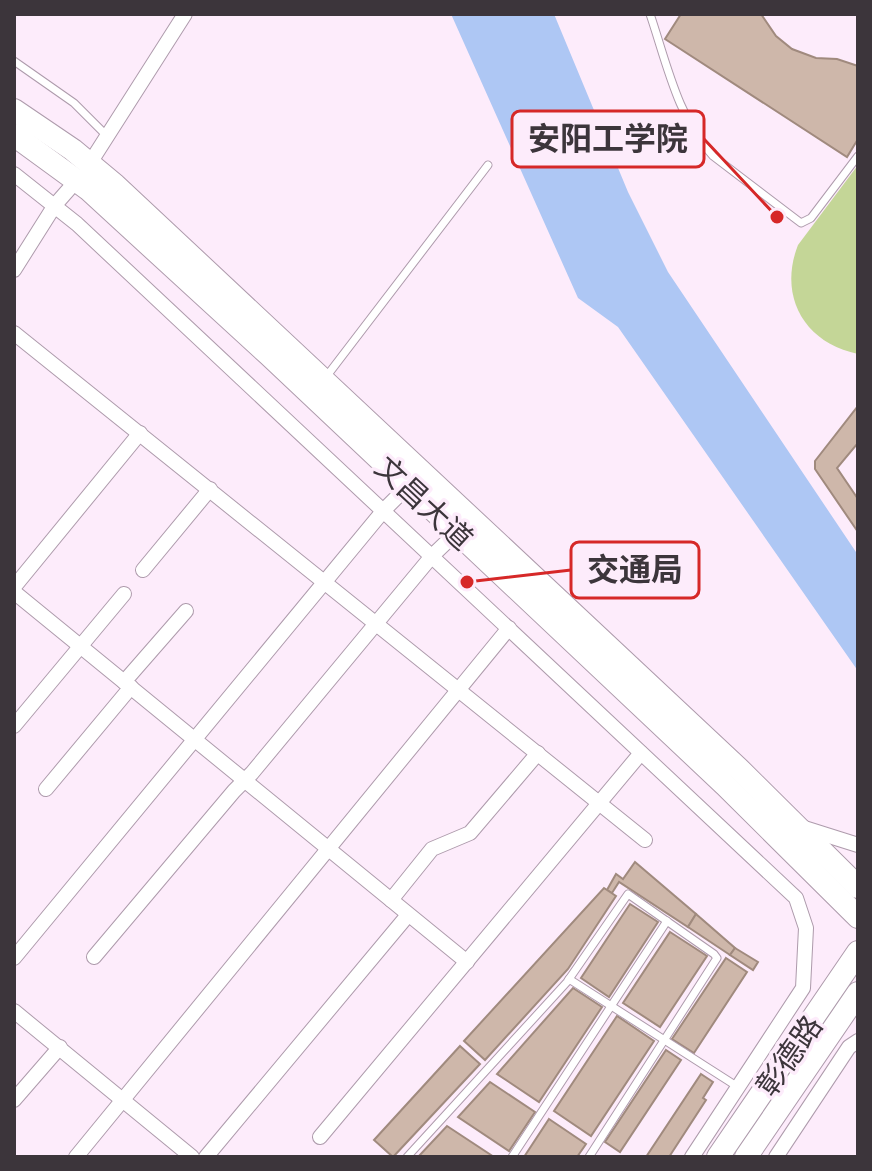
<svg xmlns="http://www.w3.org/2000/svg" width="872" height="1171" font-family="'Exo 2','Noto Sans SC',sans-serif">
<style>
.green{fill:#c4d697}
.water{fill:#aec7f4}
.building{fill:#ceb7aa;stroke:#a08a7e;stroke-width:2}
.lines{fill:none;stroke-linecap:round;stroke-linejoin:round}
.service-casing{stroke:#ae9bac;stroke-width:9}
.minor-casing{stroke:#ae9bac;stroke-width:16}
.primary-casing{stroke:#ae9bac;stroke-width:24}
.service{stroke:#fff;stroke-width:7}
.minor{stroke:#fff;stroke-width:14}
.primary{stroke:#fff;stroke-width:22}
.labels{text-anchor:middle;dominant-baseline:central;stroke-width:7;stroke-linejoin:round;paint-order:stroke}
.street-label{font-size:30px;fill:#3c353b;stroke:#fdecfb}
.leader{fill:none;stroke:#d62828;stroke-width:3}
.callout-dot{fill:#d62828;stroke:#fdecfb;stroke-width:3}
.callout{fill:#fdecfb;stroke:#d62828;stroke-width:3}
.callout-label{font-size:32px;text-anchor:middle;font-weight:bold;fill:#3c353b}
</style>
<rect width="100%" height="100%" fill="#fdecfb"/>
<path class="green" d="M858 165V354C804 343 778 296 798 245Z"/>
<polygon class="water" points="451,14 554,14 628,192 668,272 858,555 858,671 618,327 578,298"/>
<g class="building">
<polygon points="681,14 761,14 776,36 792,49 816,58 837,59 858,66 858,139 847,157 665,39"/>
<polygon points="858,406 858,443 837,468 858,499 858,532 815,469 815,461"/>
<polygon points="635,862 696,914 688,927 619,882 612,893 607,890 616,874 623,879"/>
<polygon points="604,888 616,896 568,969 485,1060 464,1041"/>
<polygon points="630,904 658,922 609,997 581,978"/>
<polygon points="696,914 735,948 730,955 688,927"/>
<polygon points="670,932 707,956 660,1027 623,1003"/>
<polygon points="735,948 758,962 753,970 730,955"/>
<polygon points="726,958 747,972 694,1053 672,1039"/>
<polygon points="573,988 602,1007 539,1102 497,1074"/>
<polygon points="617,1016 654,1041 591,1136 554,1111"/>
<polygon points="460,1046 480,1064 393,1157 374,1140"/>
<polygon points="666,1050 681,1060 620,1152 605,1142"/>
<polygon points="701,1074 713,1082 703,1098 706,1100 669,1157 646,1157"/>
<polygon points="490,1082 535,1112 509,1151 458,1117"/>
<polygon points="549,1119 586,1144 577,1157 524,1157"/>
<polygon points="447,1126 494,1157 418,1157"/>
</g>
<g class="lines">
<defs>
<g id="service">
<path d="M650 14C666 61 678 119 713 156L801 223 811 218 858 156"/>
<polyline points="14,61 74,103 107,136"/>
<polyline points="326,377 488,165"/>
<polyline points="569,979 738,1087"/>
<polyline points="407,1157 567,982 628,894 714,954 717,958 589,1157"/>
<polyline points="512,1157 667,921"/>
</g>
<g id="minor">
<polyline points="90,163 185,14"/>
<polyline points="14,174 77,224 796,898 806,928 803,988 692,1157"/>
<polyline points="14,270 55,205 77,180"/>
<polyline points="14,333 645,840"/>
<polyline points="143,570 210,489"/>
<polyline points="14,587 140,433"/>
<polyline points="14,592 467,962"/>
<polyline points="124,682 186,611"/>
<polyline points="14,726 124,594"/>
<polyline points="46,789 131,687"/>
<polyline points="801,827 858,845"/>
<polyline points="391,900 432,849 470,833 538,753"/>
<polyline points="94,957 234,791 252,773 432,556 457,532"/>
<polyline points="14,958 384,510 408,486"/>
<polyline points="14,1011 192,1157"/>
<polyline points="14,1100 60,1047"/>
<polyline points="320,1137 641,753"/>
<polyline points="76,1157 509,628"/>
<polyline points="206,1157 408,915"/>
<polyline points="776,1157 849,1047 858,1041"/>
</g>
<g id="primary">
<polyline points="14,110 73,150 115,185 739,769 858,887"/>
<polyline points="14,135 88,189 269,355 725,785 858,917"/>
<polyline points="718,1157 858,952"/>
<polyline points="746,1157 858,993"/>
</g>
</defs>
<use href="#service" class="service-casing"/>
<use href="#minor" class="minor-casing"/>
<use href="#primary" class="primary-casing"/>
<use href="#service" class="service"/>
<use href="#minor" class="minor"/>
<use href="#primary" class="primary"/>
</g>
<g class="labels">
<g class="street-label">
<text transform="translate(425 502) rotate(43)">文昌大道</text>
<text transform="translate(788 1055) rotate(-55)">彰德路</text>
</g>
</g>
<path class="leader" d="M777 217L704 139M467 582L571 570"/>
<g class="callout-dot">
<circle cx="777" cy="217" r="8"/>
<circle cx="467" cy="582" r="8"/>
</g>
<g class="callout">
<rect x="512" y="111" width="192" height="56" rx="8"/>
<rect x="571" y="542" width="128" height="56" rx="8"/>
</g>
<g class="callout-label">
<text x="608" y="150">安阳工学院</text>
<text x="635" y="581">交通局</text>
</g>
<rect width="872" height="1171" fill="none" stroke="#3c353b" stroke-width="32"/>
</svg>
